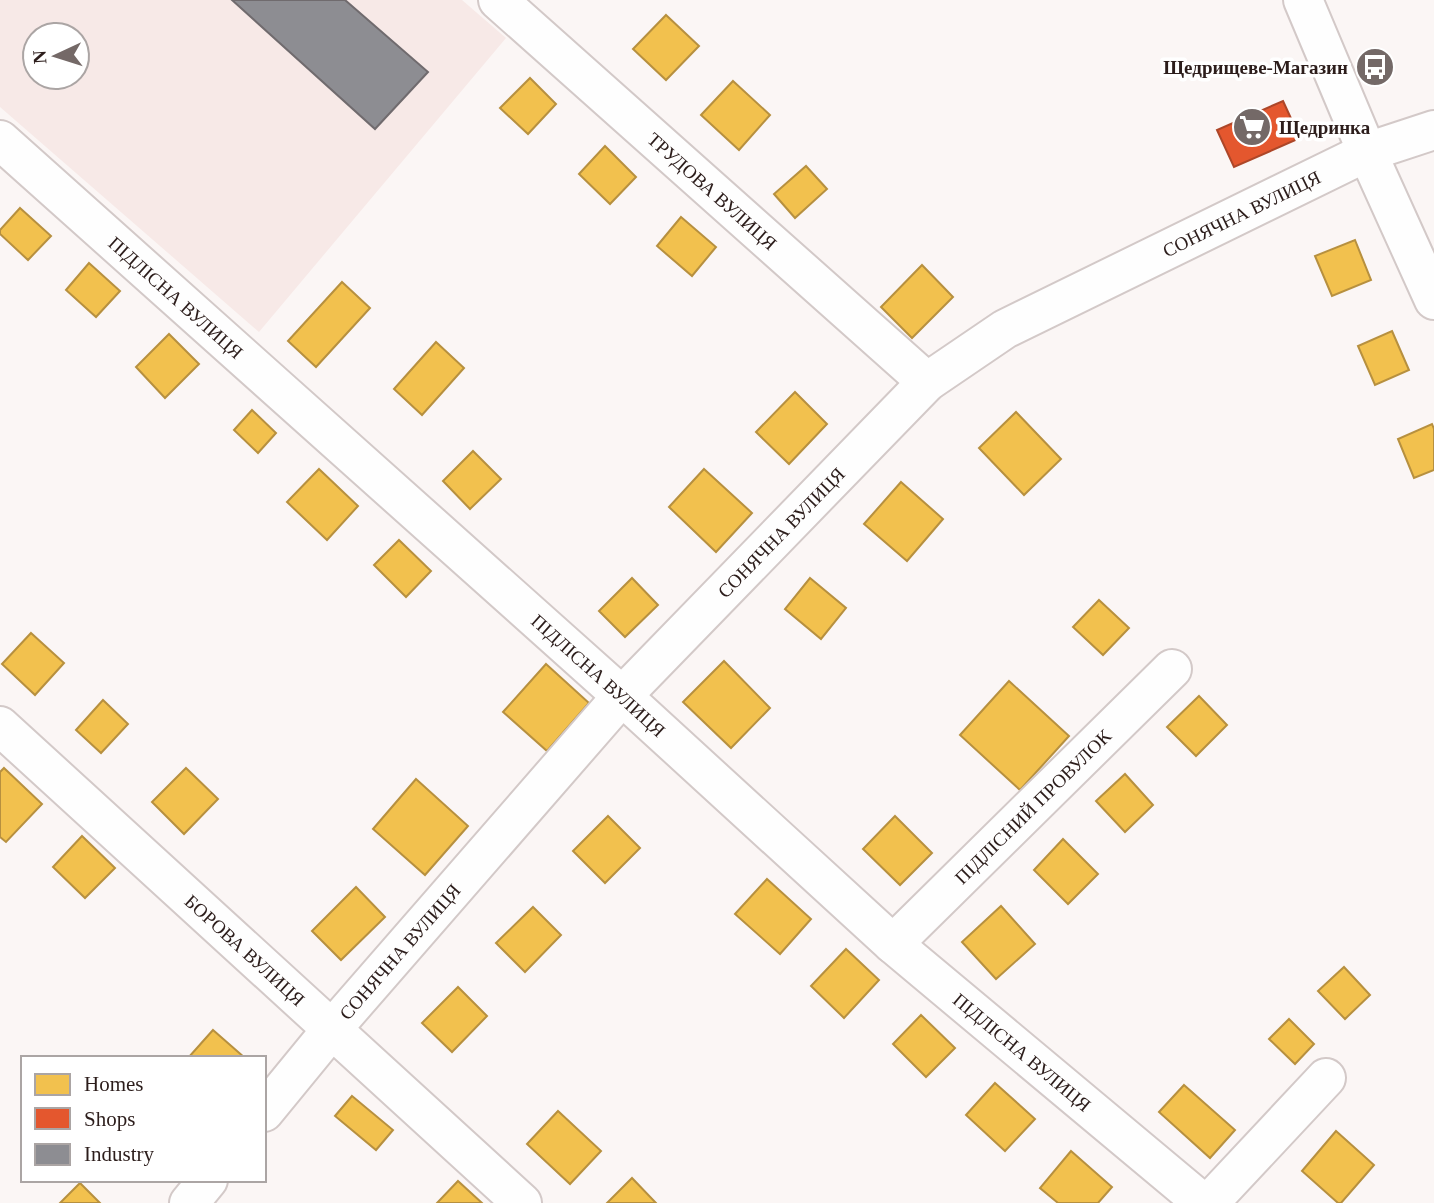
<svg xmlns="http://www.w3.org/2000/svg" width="1434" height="1203" font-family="Georgia,serif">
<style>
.built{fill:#f7e9e7;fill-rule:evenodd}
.homes{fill:#f2c14e;stroke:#b7903f;stroke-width:2}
.shops{fill:#e4572e;stroke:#ad4628;stroke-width:2}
.industry{fill:#8d8d92;stroke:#706b6e;stroke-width:2}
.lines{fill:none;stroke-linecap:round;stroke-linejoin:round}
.minor-casing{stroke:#d3c9c8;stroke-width:42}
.minor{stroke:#fefefe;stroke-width:38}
.labels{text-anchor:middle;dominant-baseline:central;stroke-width:7;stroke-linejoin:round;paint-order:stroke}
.poi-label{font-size:19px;font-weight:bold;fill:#2c1d1b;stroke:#fff;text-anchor:end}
.street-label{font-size:19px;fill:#2c1d1b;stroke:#fff}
</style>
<rect width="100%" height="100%" fill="#fbf6f5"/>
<path class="built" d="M0 0H462L506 38 259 332 0 107ZM35 35H77V77H35Z"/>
<g class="homes">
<polygon points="666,15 699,46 666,80 633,49"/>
<polygon points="530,78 556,104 528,134 500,108"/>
<polygon points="733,81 770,115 739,150 701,115"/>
<polygon points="605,146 636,177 610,204 579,174"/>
<polygon points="806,166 827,189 795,218 774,194"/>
<polygon points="20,208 51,236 28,260 0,234 0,230"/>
<polygon points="681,217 716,247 692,276 657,246"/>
<polygon points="1355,240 1371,280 1332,296 1315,256"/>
<polygon points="89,263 120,291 96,317 66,290"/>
<polygon points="922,265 953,297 912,338 881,307"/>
<polygon points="342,282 370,308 316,367 288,341"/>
<polygon points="1392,331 1409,370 1375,385 1358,346"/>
<polygon points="169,334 199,364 165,398 136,367"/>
<polygon points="436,342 464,368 422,415 394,389"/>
<polygon points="795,392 827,424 789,464 756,432"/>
<polygon points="252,410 276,433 258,453 234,430"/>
<polygon points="1016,412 1061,459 1024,495 979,448"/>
<polygon points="1432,424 1434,429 1434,470 1414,478 1398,439"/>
<polygon points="473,451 501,479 470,509 443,481"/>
<polygon points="319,469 358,506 327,540 287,502"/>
<polygon points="704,469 752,513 716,552 669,507"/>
<polygon points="901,482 943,519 907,561 864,524"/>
<polygon points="399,540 431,571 406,597 374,565"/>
<polygon points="632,578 658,605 625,637 599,611"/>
<polygon points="810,578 846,608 821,639 785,609"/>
<polygon points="1099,600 1129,628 1103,655 1073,627"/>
<polygon points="31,633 64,663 35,695 2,664"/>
<polygon points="724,661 770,708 731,748 683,702"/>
<polygon points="546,664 589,703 547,751 503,712"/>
<polygon points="1009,681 1069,736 1020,790 960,735"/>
<polygon points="1199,696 1227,725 1196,756 1167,727"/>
<polygon points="103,700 128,724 101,753 76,730"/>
<polygon points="4,768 42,804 6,842 0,837 0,772"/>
<polygon points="186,768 218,799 184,834 152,802"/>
<polygon points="1125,774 1153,805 1125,832 1096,801"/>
<polygon points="416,779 468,826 425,875 373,829"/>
<polygon points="608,816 640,848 605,883 573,851"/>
<polygon points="895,816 932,853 900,885 863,849"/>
<polygon points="82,836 115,868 85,898 53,867"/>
<polygon points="1063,839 1098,874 1068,904 1034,870"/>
<polygon points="767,879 811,919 780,954 735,914"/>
<polygon points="356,887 385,917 341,960 312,931"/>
<polygon points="1001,906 1035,944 996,979 962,942"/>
<polygon points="533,907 561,935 525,972 496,943"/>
<polygon points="846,949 879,980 844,1018 811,986"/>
<polygon points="1344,967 1370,995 1345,1019 1318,991"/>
<polygon points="458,987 487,1016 452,1052 422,1023"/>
<polygon points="921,1015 955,1048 926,1077 893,1044"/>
<polygon points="1289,1019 1314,1044 1295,1064 1269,1039"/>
<polygon points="213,1030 245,1058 188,1058"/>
<polygon points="995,1083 1035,1119 1005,1151 966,1115"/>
<polygon points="1184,1085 1235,1130 1210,1158 1159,1112"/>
<polygon points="352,1096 393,1130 376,1150 335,1116"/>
<polygon points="558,1111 601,1151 570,1184 527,1144"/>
<polygon points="1336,1131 1374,1165 1341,1203 1338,1203 1302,1171"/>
<polygon points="1071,1151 1112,1187 1098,1203 1058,1203 1040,1188"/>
<polygon points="632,1178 656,1203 607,1203"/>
<polygon points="458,1181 482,1203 437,1203"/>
<polygon points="80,1183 100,1203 60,1203"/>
</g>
<polygon class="shops" points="1283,101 1300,138 1234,167 1217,130"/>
<polygon class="industry" points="232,0 345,0 428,72 375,129"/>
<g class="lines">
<defs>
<g id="minor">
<path id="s1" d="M498 0 927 382"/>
<polyline points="1303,0 1367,152 1434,300"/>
<path id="s2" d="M0 140 622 696 893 944 1203 1203"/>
<path id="s3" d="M0 726 522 1203"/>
<path id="s4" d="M893 944 1172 669"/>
<path id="s5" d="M264 1112 332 1029 622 696 927 382 1005 329 1367 152 1434 130"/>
<polyline points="189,1203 208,1180"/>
<polyline points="1209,1203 1326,1078"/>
</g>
</defs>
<use href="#minor" class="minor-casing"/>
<use href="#minor" class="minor"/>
</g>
<defs>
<symbol id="bus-disc" viewBox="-11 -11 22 22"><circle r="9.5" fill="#746967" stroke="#fff"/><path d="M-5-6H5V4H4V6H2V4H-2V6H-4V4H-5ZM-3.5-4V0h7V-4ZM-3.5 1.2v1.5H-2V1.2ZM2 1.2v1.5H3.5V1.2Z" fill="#fff"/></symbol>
<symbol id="supermarket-disc" viewBox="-11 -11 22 22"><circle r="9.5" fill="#746967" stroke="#fff"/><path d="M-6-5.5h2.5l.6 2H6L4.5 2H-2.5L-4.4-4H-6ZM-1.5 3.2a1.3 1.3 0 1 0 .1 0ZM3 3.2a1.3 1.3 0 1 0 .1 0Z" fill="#fff"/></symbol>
</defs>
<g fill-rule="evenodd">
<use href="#bus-disc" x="1353" y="45" width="44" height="44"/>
<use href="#supermarket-disc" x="1230" y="105" width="44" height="44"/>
</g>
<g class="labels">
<g class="poi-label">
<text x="1348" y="67">Щедрищеве-Магазин</text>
<text x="1279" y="127" text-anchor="start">Щедринка</text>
</g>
<g class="street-label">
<text stroke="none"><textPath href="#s1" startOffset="287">ТРУДОВА ВУЛИЦЯ</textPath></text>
<text stroke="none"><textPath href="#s5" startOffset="1344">СОНЯЧНА ВУЛИЦЯ</textPath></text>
<text stroke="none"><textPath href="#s2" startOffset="236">ПІДЛІСНА ВУЛИЦЯ</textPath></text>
<text stroke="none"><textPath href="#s5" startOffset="777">СОНЯЧНА ВУЛИЦЯ</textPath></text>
<text stroke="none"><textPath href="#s2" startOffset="803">ПІДЛІСНА ВУЛИЦЯ</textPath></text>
<text stroke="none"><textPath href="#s4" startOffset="196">ПІДЛІСНИЙ ПРОВУЛОК</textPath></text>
<text stroke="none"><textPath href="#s3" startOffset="332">БОРОВА ВУЛИЦЯ</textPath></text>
<text stroke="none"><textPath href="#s5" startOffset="210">СОНЯЧНА ВУЛИЦЯ</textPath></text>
<text stroke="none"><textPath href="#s2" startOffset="1370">ПІДЛІСНА ВУЛИЦЯ</textPath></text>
</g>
</g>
<rect x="21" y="1056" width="245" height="126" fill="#ffffff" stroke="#aba5a4" stroke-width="2"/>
<rect x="35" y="1074" width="35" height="21" fill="#f2c14e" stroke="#aba5a4" stroke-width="2"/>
<text x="84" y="1091" font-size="21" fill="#2c1d1b">Homes</text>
<rect x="35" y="1108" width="35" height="21" fill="#e4572e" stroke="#aba5a4" stroke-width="2"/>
<text x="84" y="1126" font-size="21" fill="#2c1d1b">Shops</text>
<rect x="35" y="1144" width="35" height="21" fill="#8d8d92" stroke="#aba5a4" stroke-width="2"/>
<text x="84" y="1161" font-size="21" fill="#2c1d1b">Industry</text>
<g transform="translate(56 56) rotate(266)"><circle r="33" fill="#ffffff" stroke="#aba5a4" stroke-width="2"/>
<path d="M0-5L12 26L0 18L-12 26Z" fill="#746967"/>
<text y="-10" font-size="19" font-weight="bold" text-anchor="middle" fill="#2c1d1b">N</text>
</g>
</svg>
